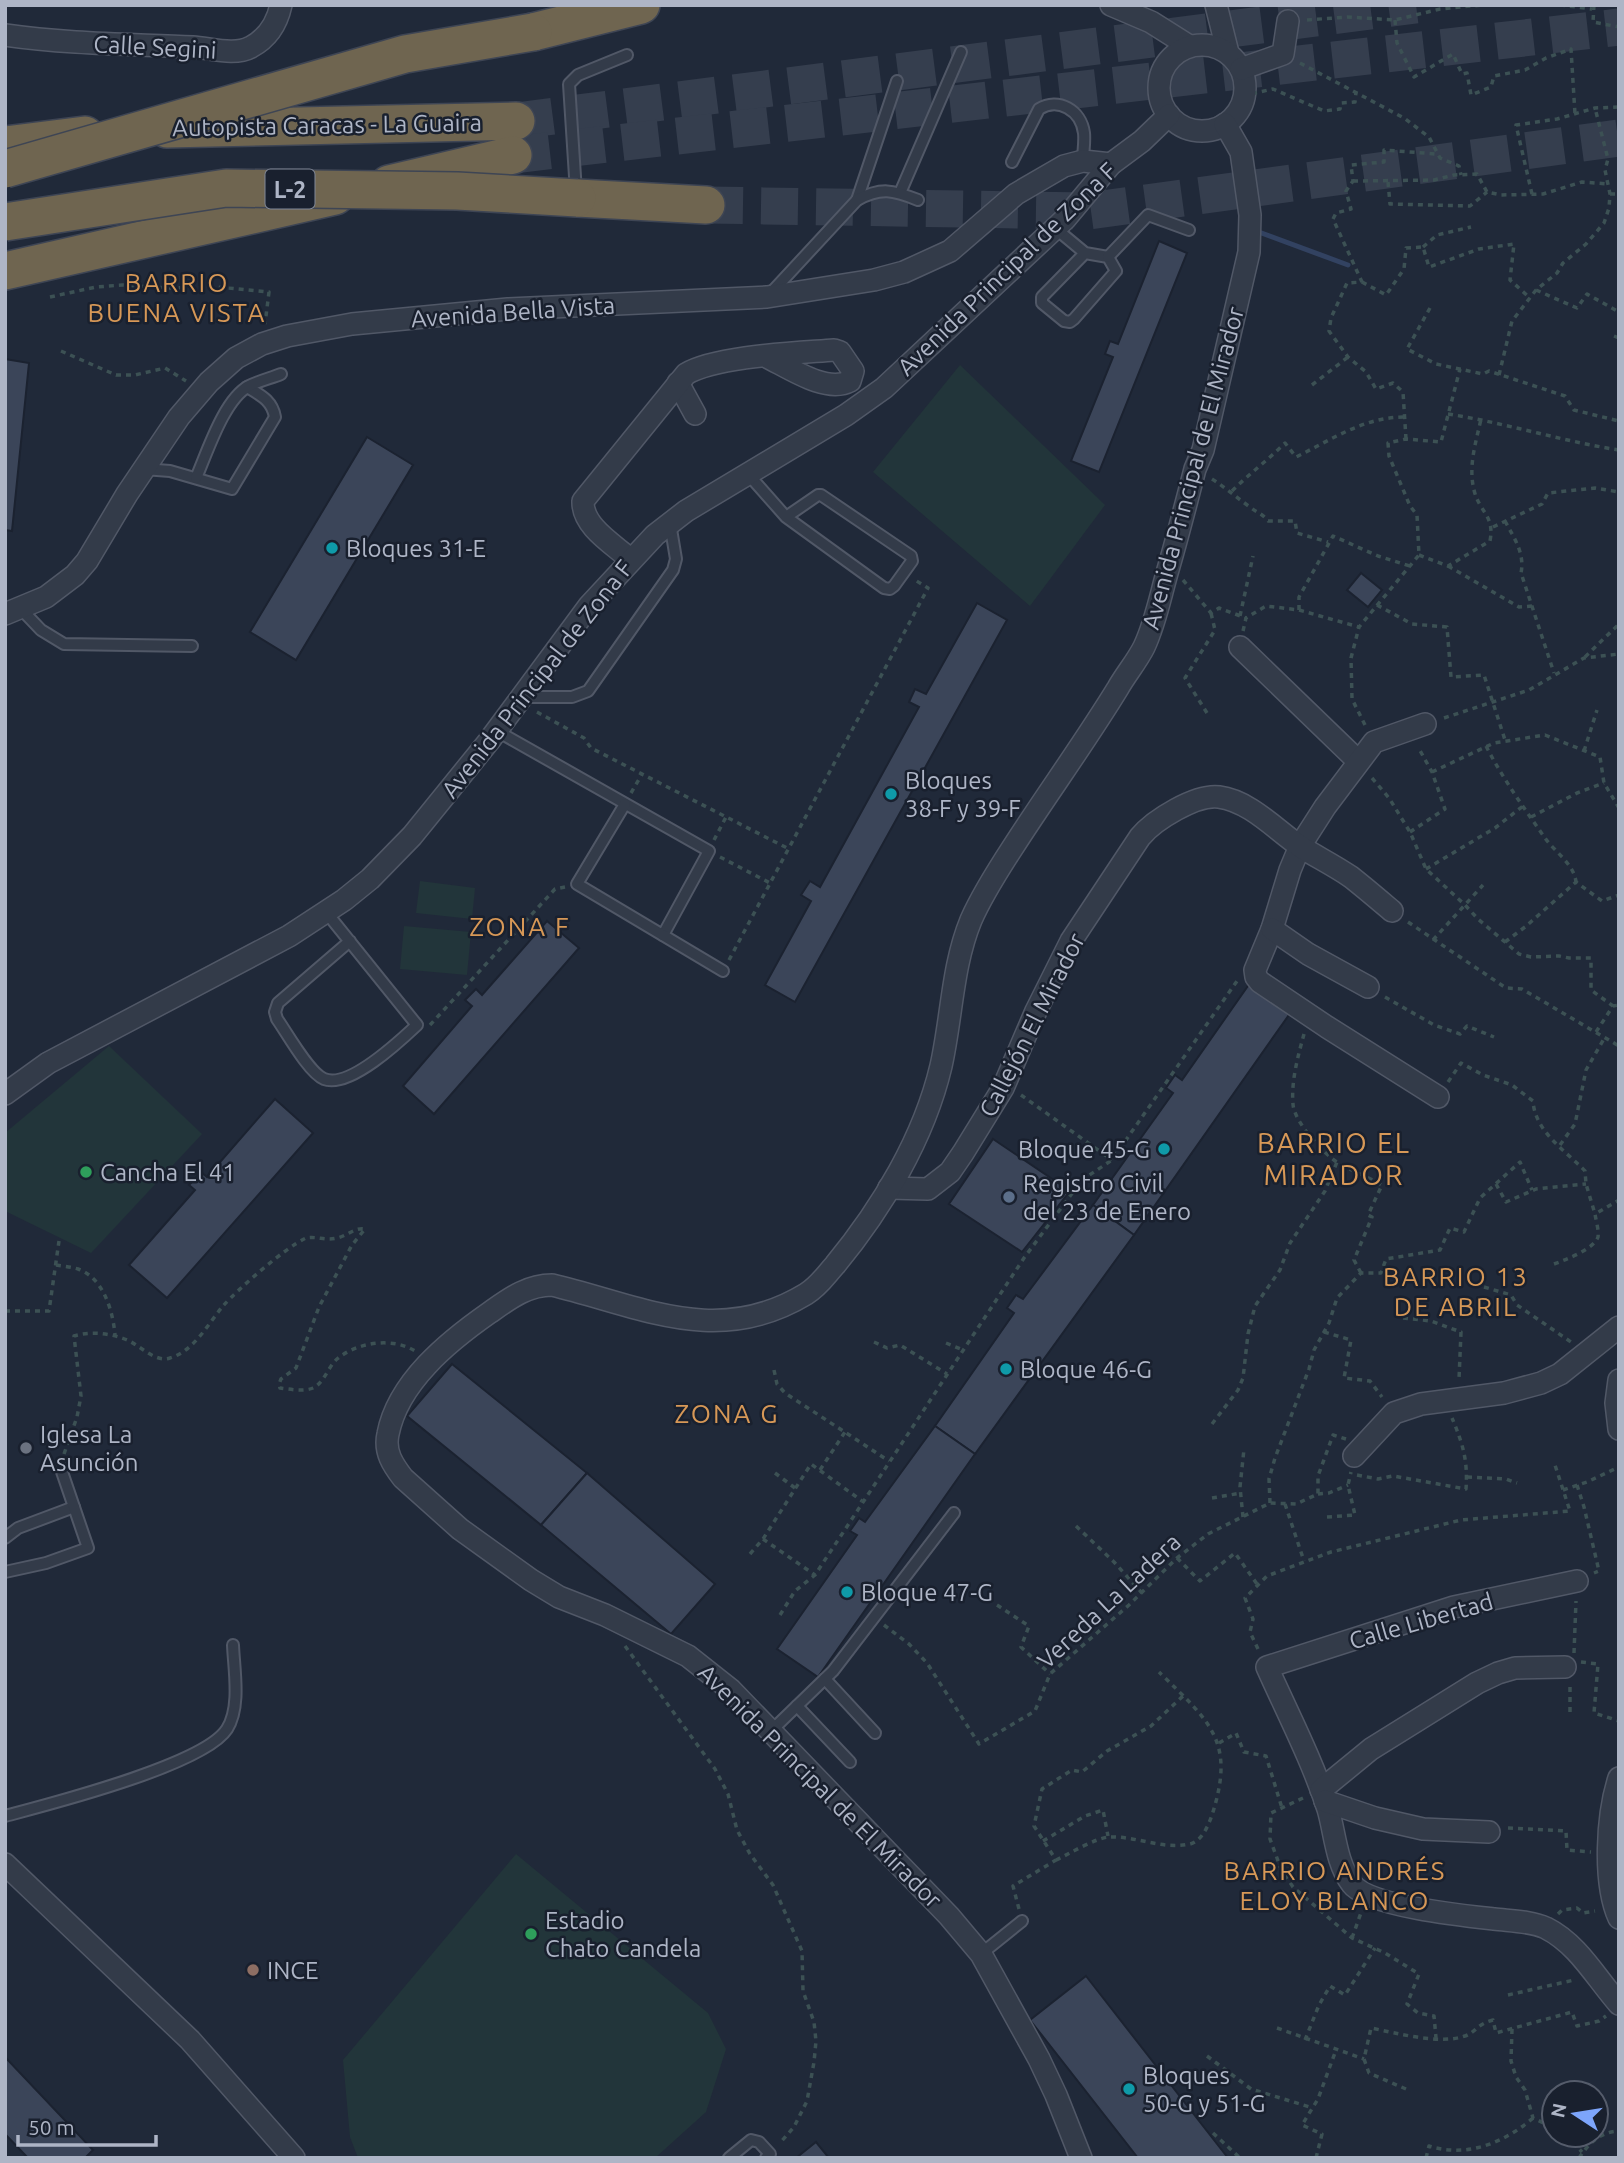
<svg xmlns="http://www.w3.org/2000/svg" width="1624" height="2163" font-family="Ubuntu,sans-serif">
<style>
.green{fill:#22353a}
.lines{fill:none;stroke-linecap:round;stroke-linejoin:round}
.stream{stroke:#324261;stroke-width:5}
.building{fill:#3b4559;stroke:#1b2230;stroke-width:2}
.highway-tunnel{stroke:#353e4e;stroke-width:37;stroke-dasharray:37 18;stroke-linecap:butt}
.lane-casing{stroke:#515867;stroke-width:14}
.street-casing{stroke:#515867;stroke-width:24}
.highway-casing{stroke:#3e4554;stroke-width:40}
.path{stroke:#3c5154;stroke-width:3.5;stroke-dasharray:5 5;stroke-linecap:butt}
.lane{stroke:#333b49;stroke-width:10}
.street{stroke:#333b49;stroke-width:21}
.highway{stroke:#6f6550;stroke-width:37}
.highway-bridge-casing{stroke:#3e4554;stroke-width:40;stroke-linecap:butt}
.highway-bridge{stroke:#6f6550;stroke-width:37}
.culture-dot{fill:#0f9aa8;stroke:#19202e;stroke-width:2.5}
.leisure-dot{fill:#2e9e5b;stroke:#19202e;stroke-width:2.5}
.service-dot{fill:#5c6f8a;stroke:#19202e;stroke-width:2.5}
.worship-dot{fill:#6b7280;stroke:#19202e;stroke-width:2.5}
.education-dot{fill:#8d6e63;stroke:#19202e;stroke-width:2.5}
.labels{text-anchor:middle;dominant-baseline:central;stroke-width:5;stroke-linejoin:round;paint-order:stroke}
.shield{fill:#19202e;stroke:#818898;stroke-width:2}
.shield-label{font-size:23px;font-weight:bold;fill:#aeb5c6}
.street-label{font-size:24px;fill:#aeb5c6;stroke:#19202e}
.poi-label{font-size:24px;fill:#aeb5c6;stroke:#19202e;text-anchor:start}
.neighbourhood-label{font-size:26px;letter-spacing:2px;fill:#d79857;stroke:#19202e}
.quarter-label{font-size:28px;letter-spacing:2px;fill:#d79857;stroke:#19202e}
</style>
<rect width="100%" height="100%" fill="#202939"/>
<g class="green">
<polygon points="960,365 1105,505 1030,606 873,472"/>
<polygon points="420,881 475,888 472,919 416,913"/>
<polygon points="404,926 471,932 467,975 400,969"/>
<polygon points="109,1046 202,1134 91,1253 5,1211 5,1133"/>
<polygon points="516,1854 708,2013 726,2049 706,2112 655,2158 358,2158 350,2137 343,2060"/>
</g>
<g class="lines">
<polyline class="stream" points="1256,231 1348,265"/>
</g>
<g class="building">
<polygon points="1159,241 1187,253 1099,472 1071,461 1113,357 1105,354 1110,341 1118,344"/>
<polygon points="5,359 29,363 12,531 5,530"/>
<polygon points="367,437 413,465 296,660 250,632"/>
<polygon points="1361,573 1382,590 1368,607 1347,590"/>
<polygon points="977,603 1007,620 795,1002 765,985 811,901 801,895 810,881 820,887 919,707 909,702 915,689 926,694"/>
<polygon points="547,921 579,948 434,1114 403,1086 472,1006 465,1000 476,989 482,995"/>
<polygon points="1250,983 1291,1012 1134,1235 1093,1205 1173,1093 1166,1088 1175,1075 1182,1080"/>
<polygon points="275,1099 313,1133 167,1298 129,1265 195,1190 189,1185 201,1172 207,1177"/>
<polygon points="993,1139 1070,1191 1022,1252 949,1204"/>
<polygon points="1093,1205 1134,1235 975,1454 935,1426 1014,1313 1007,1308 1016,1295 1023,1299"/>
<polygon points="452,1364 587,1473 541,1525 407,1416"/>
<polygon points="935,1426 975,1454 818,1677 777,1649 857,1535 850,1531 859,1518 865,1522"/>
<polygon points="587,1473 715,1584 671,1634 541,1525"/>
<polygon points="1086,1976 1228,2158 1138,2158 1030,2020"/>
<polygon points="5,2057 93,2150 85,2158 28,2158 5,2134"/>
<polygon points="816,2142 829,2158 796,2158"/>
</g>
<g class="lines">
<g class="highway-tunnel">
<polyline points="516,121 1416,5"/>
<polyline points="513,155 1619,27"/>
<polyline points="706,205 1088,211 1619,138"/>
</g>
<defs>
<g id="lane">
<path d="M1012 162 1039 109C1058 97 1081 110 1084 133 1085 142 1083 152 1083 161"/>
<polyline points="576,192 569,84 578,75 627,55"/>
<polyline points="900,193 961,52"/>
<polyline points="857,200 897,81"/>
<polyline points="1055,228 1085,253 1108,257 1116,271 1074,319 1070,322 1064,321 1042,303 1042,297 1085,253"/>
<polyline points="1108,257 1148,215 1189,230"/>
<path d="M769 295 857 200C881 187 893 190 918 200"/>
<path d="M144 469 170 471 232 489 275 417C272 400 260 395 247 387"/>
<polyline points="748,474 786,517 884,588 890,589 894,586 912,561 911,556 821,495 818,495 786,517"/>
<path d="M196 478C207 453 224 399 249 386 259 381 271 378 281 374"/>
<polyline points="21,609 41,630 64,644 192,646"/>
<polyline points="522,697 572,697 588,691 673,570 676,559 670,523"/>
<polyline points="497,731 709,851 663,935"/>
<polyline points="625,804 577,884 723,971"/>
<path d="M326 912 417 1025C400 1041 349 1089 324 1079 309 1073 287 1033 277 1019L275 1012 278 1003 350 941"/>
<polyline points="5,1538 18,1528 74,1507"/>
<polyline points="5,1572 46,1563 88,1548 60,1466"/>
<polyline points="825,1679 875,1733"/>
<polyline points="797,1706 850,1762"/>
<polyline points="771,1731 833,1671 954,1513"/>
<path d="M5 1816C50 1804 204 1765 227 1729 241 1707 234 1670 233 1645"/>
<polyline points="981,1954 1022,1921"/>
<polyline points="729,2158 751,2140 759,2142 770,2154 766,2158"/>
</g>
<g id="street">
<polyline points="1111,5 1151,22 1189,46"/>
<polyline points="1216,5 1228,53"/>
<path d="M5 35C68 44 130 44 193 47 210 48 235 56 251 47 268 38 277 23 281 5"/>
<circle cx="1202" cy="88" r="43"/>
<polyline points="1241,69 1283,54 1288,21"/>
<polyline points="678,383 695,414"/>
<path d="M630 559C613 544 582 526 583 501L686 374C716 356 797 353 834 350L840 352 853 371 850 381C826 394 788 367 765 356"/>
<polyline points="5,614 46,597 75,575 87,561 127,494 179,417 209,382 236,358 262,344 287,336 352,324 508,309 767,297 874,280 904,272 950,251 1016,194 1064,166 1083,161 1111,164"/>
<polyline points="1240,647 1358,761"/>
<polyline points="1425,724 1374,742 1325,807 1300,846 1290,870 1272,929 1255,970 1256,977 1260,982 1327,1027 1438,1097"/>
<polyline points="1272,929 1308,954 1368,987"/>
<polyline points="5,1094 48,1063 289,936 344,900 370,879 412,836 489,741 589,606 655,535 686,511 846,415 884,388 1065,219 1111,164 1142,141 1169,115"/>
<path d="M889 1188 928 1189 950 1172 963 1153 1003 1088 1036 1011 1071 941 1140 837C1154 820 1196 794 1219 797 1250 801 1276 830 1301 847 1317 857 1335 866 1351 877 1365 888 1379 900 1392 911"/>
<polyline points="1619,1380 1616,1403 1619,1429"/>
<polyline points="1354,1456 1394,1413 1421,1404 1504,1393 1541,1383 1560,1374 1619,1327"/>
<path d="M1577 1581 1454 1607 1267 1667C1288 1714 1312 1760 1328 1809 1335 1833 1336 1863 1352 1884 1368 1906 1466 1916 1494 1919 1511 1921 1531 1921 1546 1928 1578 1944 1596 1978 1619 2004"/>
<path d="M1619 1778C1607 1815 1603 1882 1619 1918"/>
<polyline points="1321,1790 1371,1749 1477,1683 1498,1673 1515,1668 1565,1667"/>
<polyline points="1325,1801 1375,1818 1423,1829 1489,1832"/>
<polyline points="5,1864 190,2040 294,2158"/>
<path d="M1081 2158 1056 2095 1039 2059 981 1954 949 1916 731 1690 688 1656 605 1615 559 1597 531 1580 460 1529 403 1478C393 1465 384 1452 388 1434 398 1382 449 1341 489 1313 509 1299 527 1285 552 1285 641 1306 717 1348 806 1294 819 1286 825 1276 835 1265 882 1208 924 1138 941 1066 952 1017 952 966 971 920 982 895 998 870 1013 847 1047 794 1085 742 1118 688 1126 674 1137 661 1144 647 1155 624 1160 598 1167 573 1177 539 1186 504 1195 469L1203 450 1249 252 1250 215 1241 152 1225 124"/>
</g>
<g id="highway">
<polyline points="533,32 641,5"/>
<polyline points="167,129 516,121"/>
<polyline points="5,145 85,135"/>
<polyline points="389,184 513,155"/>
<polyline points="577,198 706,205"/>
<polyline points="5,271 335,196"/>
</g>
</defs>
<use href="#lane" class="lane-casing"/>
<use href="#street" class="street-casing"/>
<use href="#highway" class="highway-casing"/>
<g class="path">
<polyline points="1560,5 1592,9"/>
<polyline points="1594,5 1593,22 1619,27"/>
<polyline points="1307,20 1347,17 1395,20 1440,9 1482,5"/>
<polyline points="1395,20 1397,43 1414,77 1453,54 1462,74 1467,73 1471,95 1491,87 1494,76 1525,70 1546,58 1571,49 1575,114"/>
<polyline points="1300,63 1404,118 1429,137 1440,158 1459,166 1461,175"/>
<polyline points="1244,100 1255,93 1273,89 1324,111 1340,109 1341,103 1355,102 1356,92"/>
<polyline points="1353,181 1434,180 1454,175 1477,174 1487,192 1501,195 1543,194 1582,182 1608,184"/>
<polyline points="1388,182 1390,204 1470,206 1487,192"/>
<polyline points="1532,194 1516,125 1557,119 1595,108 1619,107"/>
<polyline points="1610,194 1619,194"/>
<polyline points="1423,247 1437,235 1471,227"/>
<polyline points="1362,282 1386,295 1404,269 1406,248 1423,247 1429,267 1479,249 1514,244 1510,280 1530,298"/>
<polyline points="1536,290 1577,308 1587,294 1619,312"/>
<polyline points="50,297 96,287 122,285 169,288 217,287 269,292 265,324"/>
<polyline points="1430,308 1407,349 1436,364 1483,374 1489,371 1565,396 1574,410 1619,421"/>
<polyline points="1614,336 1619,338"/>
<polyline points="61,351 116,375 135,375 165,368 186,381"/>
<polyline points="1499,375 1512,321 1536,290 1557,273 1563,263 1586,244 1604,223 1609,208 1610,194 1605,170 1608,159 1595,108"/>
<polyline points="1312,385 1348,357"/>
<path d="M1448 414C1506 423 1561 441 1619 450"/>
<polyline points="1406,439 1403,392 1393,383 1376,389 1366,372 1348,357 1329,331 1331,318 1347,283 1362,282 1333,219 1336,213 1351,209 1346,191 1353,181 1351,165 1384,162 1384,150 1436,154"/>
<path d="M1212 479C1226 488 1237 498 1250 507 1257 513 1262 513 1268 521H1295L1297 533 1328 542"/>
<path d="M1232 491C1249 474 1268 460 1285 443L1296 457C1331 440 1364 417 1404 417"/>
<path d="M1505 521C1514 538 1525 553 1521 573L1554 673"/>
<polyline points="1493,527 1542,504 1548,493 1595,488 1619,492"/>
<path d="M1419 555 1448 566 1490 541C1495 515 1479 512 1474 490 1468 466 1476 442 1481 419"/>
<polyline points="1448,566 1519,607 1532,606"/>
<polyline points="1183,580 1211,613 1219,608 1246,618"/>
<polyline points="1377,605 1412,624 1447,627 1451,677 1484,675 1505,740"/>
<polyline points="1299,610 1299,597 1333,536 1378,556 1410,566"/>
<polyline points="1240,616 1253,556"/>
<polyline points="1243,631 1246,618 1266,606 1299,610 1359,627"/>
<polyline points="1585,657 1619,624"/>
<polyline points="537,712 584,738 591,748 789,849"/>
<polyline points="1207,713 1185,678 1215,630 1211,613"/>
<polyline points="1444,718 1529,690 1584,658 1619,654"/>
<polyline points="1365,725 1352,699 1351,658 1359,627 1419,555 1417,515 1410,506 1389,456 1388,443 1406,439 1441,442 1460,369"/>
<path d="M1486 746C1503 779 1524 808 1545 838 1555 852 1574 864 1576 882"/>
<polyline points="1584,751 1597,710"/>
<polyline points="1432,772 1494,743 1545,735 1600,757 1604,783 1619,808"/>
<polyline points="1372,778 1389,798 1410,832 1426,869 1465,905 1478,919 1505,942 1519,954 1531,957 1559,956 1569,958 1591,958 1591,990 1613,1006"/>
<polyline points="631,793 642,774"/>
<polyline points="1531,817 1577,793 1604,783"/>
<polyline points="1410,832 1445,809 1432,772 1418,747"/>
<polyline points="714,840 726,817"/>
<polyline points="720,857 770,883"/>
<polyline points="1426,869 1495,828 1523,806"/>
<polyline points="1408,922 1506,988 1522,989 1619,1046"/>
<polyline points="1433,940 1483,885"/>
<polyline points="1505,942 1525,927 1576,882 1602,901 1619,895"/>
<polyline points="729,960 928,588 915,580"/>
<polyline points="1385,997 1434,1025 1460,1034 1467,1026 1494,1037"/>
<polyline points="430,1025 555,889 565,887"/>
<polyline points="1596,1032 1613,1006 1619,1005"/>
<path d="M1304 1034C1298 1056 1291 1081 1293 1104 1294 1122 1323 1153 1338 1163 1352 1171 1368 1177 1382 1185L1368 1215 1372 1217 1354 1260 1361 1273"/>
<path d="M1448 1082 1461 1063 1483 1075 1512 1085 1533 1101C1535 1132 1565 1150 1585 1171L1586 1184 1595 1214"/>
<polyline points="1021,1095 1112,1160"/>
<polyline points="1560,1145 1575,1124 1586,1070 1605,1037"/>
<polyline points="1496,1184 1506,1202 1536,1189 1586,1184"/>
<path d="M1554 1264C1565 1260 1594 1249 1598 1237 1599 1230 1596 1221 1595 1214L1619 1200"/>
<path d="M56 1265C63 1266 71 1267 78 1269 104 1278 113 1312 115 1335"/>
<polyline points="1484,1287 1511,1295 1517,1305 1571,1342"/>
<polyline points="5,1311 49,1311 59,1241"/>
<polyline points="1403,1318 1431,1321 1461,1332 1459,1379"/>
<polyline points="1324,1332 1351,1340 1344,1378 1370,1381 1382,1397"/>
<polyline points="874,1342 887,1348 900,1345 947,1374"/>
<polyline points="946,1343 963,1350"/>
<polyline points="774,1370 777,1384 785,1393 889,1461"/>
<polyline points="1212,1424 1238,1390 1243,1378 1248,1334 1255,1306 1280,1270 1290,1243 1325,1191 1337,1162"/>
<path d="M64 1454 77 1417 81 1396 74 1336C91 1331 110 1333 127 1340 140 1345 155 1363 170 1358 194 1351 208 1324 223 1306 238 1289 286 1247 306 1238 317 1236 326 1241 337 1238 347 1236 355 1227 365 1229L352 1245 319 1307 296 1368 281 1379 279 1384 280 1388C289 1389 304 1392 313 1388 324 1383 328 1367 337 1359 357 1342 393 1337 415 1351"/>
<polyline points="820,1470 845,1432"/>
<polyline points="775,1473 795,1488"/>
<path d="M1357 1475 1378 1479 1393 1476 1466 1489C1468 1461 1463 1444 1452 1418"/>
<polyline points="1467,1477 1506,1479 1517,1483"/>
<polyline points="1577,1485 1584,1507 1599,1571 1594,1573"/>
<polyline points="1563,1490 1587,1482 1619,1467"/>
<polyline points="1318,1494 1329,1493 1348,1485"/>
<polyline points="1212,1498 1241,1493"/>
<polyline points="1270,1503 1269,1479 1275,1458 1309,1369 1314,1350 1329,1323 1337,1298 1361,1273 1381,1273 1386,1259 1440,1250 1450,1228 1464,1232 1480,1198 1520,1162 1532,1190"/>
<polyline points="1285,1504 1304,1561"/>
<polyline points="1243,1517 1240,1487 1244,1449"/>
<polyline points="1327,1517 1355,1515 1348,1485 1351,1472"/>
<polyline points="1076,1526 1114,1562 1142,1593"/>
<polyline points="763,1539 815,1575"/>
<polyline points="750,1554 763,1539 811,1464 862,1501"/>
<polyline points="1177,1558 1200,1581 1235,1553 1257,1584"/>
<polyline points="997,1605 1029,1626 1021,1647 1050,1674"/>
<polyline points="780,1615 795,1591 815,1575 1024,1258 1082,1180 1112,1160 1237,981"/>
<polyline points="884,1625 909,1644 927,1663 979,1744 1035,1711 1050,1674 1129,1605 1177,1558 1208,1534 1270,1503 1296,1504 1318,1494 1318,1476 1333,1435 1346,1439"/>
<polyline points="625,1646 715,1769 728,1794 737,1830 750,1854 773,1885 802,1951 803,1991 814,2022 816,2041 814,2062 807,2101 794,2127 780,2143"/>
<polyline points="1258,1649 1250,1632 1253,1619 1245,1598 1267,1576 1331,1552 1461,1520 1570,1511 1555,1465"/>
<polyline points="1574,1653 1576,1601"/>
<polyline points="1581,1662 1598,1664 1594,1713 1619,1721"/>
<polyline points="1570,1712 1570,1683"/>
<polyline points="1219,1743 1236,1733 1244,1752 1266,1756 1282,1808"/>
<polyline points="1303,1798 1271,1813 1270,1839 1281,1869 1293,1887 1352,1938 1385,1953 1419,1974 1407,2004 1418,2013 1434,2016 1436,2038"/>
<polyline points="1508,1828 1566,1831 1567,1850 1591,1852"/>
<polyline points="1043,1841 1085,1816 1103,1810 1108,1836"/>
<path d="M1056 1860C1069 1854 1097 1837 1110 1837 1136 1836 1163 1850 1190 1844 1202 1841 1208 1826 1212 1815 1236 1741 1210 1722 1159 1672"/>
<polyline points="1019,1909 1013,1886 1056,1860 1034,1826 1042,1789 1072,1770 1082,1772 1107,1751 1151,1726 1183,1696"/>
<polyline points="1558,1914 1562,1910 1577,1908 1583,1913 1595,1911"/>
<polyline points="1352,1938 1362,1910"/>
<polyline points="1508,1995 1574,1980"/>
<polyline points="1277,2028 1364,2059"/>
<polyline points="1512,2029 1511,2061 1516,2077 1525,2090 1533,2118 1554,2128"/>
<polyline points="1305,2040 1319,2005 1330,1986 1345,1995 1375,1948"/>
<polyline points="1207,2056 1251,2089 1313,2108"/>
<path d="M1406 2089 1369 2073 1364 2059 1371 2028C1396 2033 1440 2045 1465 2036 1476 2032 1477 2024 1493 2020L1496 2033 1572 2012 1577 2026 1599 2021 1606 2016"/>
<polyline points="1213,2133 1240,2158"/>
<polyline points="1566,2135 1582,2152"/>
<polyline points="1316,2158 1322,2134 1302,2125 1318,2099 1336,2050"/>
<path d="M1426 2158 1429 2146C1467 2158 1504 2143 1533 2118"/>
<path d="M1579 2158C1589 2143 1600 2132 1619 2131"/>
</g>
<use href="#lane" class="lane"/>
<use href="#street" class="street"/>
<use href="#highway" class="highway"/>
<defs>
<g id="highway-bridge">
<polyline points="5,169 405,54 533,32"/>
<polyline points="5,222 226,188 457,191 577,198"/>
</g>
</defs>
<use href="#highway-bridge" class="highway-bridge-casing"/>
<use href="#highway-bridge" class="highway-bridge"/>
</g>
<g class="culture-dot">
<circle cx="332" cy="548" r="7"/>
<circle cx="891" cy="794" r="7"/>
<circle cx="1164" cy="1149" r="7"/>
<circle cx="1006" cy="1369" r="7"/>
<circle cx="847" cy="1592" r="7"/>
<circle cx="1129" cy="2089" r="7"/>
</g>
<g class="leisure-dot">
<circle cx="86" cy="1172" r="7"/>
<circle cx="531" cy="1934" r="7"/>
</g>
<circle class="service-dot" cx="1009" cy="1197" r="7"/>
<circle class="worship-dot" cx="26" cy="1448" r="7"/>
<circle class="education-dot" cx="253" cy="1970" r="7"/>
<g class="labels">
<rect class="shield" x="265.5" y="169.5" width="49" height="39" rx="5"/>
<g class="shield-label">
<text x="290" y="189">L-2</text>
</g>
<g class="street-label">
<text transform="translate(155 47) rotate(3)">Calle Segini</text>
<text transform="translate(327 125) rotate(-1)">Autopista Caracas - La Guaira</text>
<text transform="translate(1007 269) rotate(-44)">Avenida Principal de Zona F</text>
<text transform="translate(513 312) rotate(-4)">Avenida Bella Vista</text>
<text transform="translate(1193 468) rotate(-75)">Avenida Principal de El Mirador</text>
<text transform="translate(537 679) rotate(-52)">Avenida Principal de Zona F</text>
<text transform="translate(1032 1025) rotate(-63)">Callejón El Mirador</text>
<text transform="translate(1109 1601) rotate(-43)">Vereda La Ladera</text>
<text transform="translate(1421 1621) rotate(-16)">Calle Libertad</text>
<text transform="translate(820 1786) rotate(45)">Avenida Principal de El Mirador</text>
</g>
<g class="poi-label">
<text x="346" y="548">Bloques 31-E</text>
<text x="905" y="780">Bloques<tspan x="905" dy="28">38-F y 39-F</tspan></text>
<text x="1150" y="1149" text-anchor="end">Bloque 45-G</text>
<text x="100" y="1172">Cancha El 41</text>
<text x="1023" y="1183">Registro Civil<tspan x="1023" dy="28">del 23 de Enero</tspan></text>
<text x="1020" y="1369">Bloque 46-G</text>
<text x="40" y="1434">Iglesa La<tspan x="40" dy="28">Asunción</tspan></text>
<text x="861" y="1592">Bloque 47-G</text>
<text x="545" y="1920">Estadio<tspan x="545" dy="28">Chato Candela</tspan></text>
<text x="267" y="1970">INCE</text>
<text x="1143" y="2075">Bloques<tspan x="1143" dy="28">50-G y 51-G</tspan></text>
</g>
<g class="neighbourhood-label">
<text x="177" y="282">BARRIO<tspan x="177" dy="30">BUENA VISTA</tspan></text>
<text x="520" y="926">ZONA F</text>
<text x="1456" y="1276">BARRIO 13<tspan x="1456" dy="30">DE ABRIL</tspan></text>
<text x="727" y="1413">ZONA G</text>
<text x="1335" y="1870">BARRIO ANDRÉS<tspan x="1335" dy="30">ELOY BLANCO</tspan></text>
</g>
<g class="quarter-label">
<text x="1334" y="1142">BARRIO EL<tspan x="1334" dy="32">MIRADOR</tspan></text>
</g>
</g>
<rect width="1624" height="2163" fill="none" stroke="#aeb5c6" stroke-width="14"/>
<g transform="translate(1575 2114) rotate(282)"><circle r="33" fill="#19202e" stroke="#555c6b" stroke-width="2"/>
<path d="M0-5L12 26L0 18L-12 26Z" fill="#7da5fb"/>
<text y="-10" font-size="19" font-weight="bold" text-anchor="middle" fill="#aeb5c6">N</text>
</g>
<path d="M18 2135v10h138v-10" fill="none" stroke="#aeb5c6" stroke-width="3.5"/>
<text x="28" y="2135" font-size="21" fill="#aeb5c6" stroke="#19202e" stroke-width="5" paint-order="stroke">50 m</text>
</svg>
